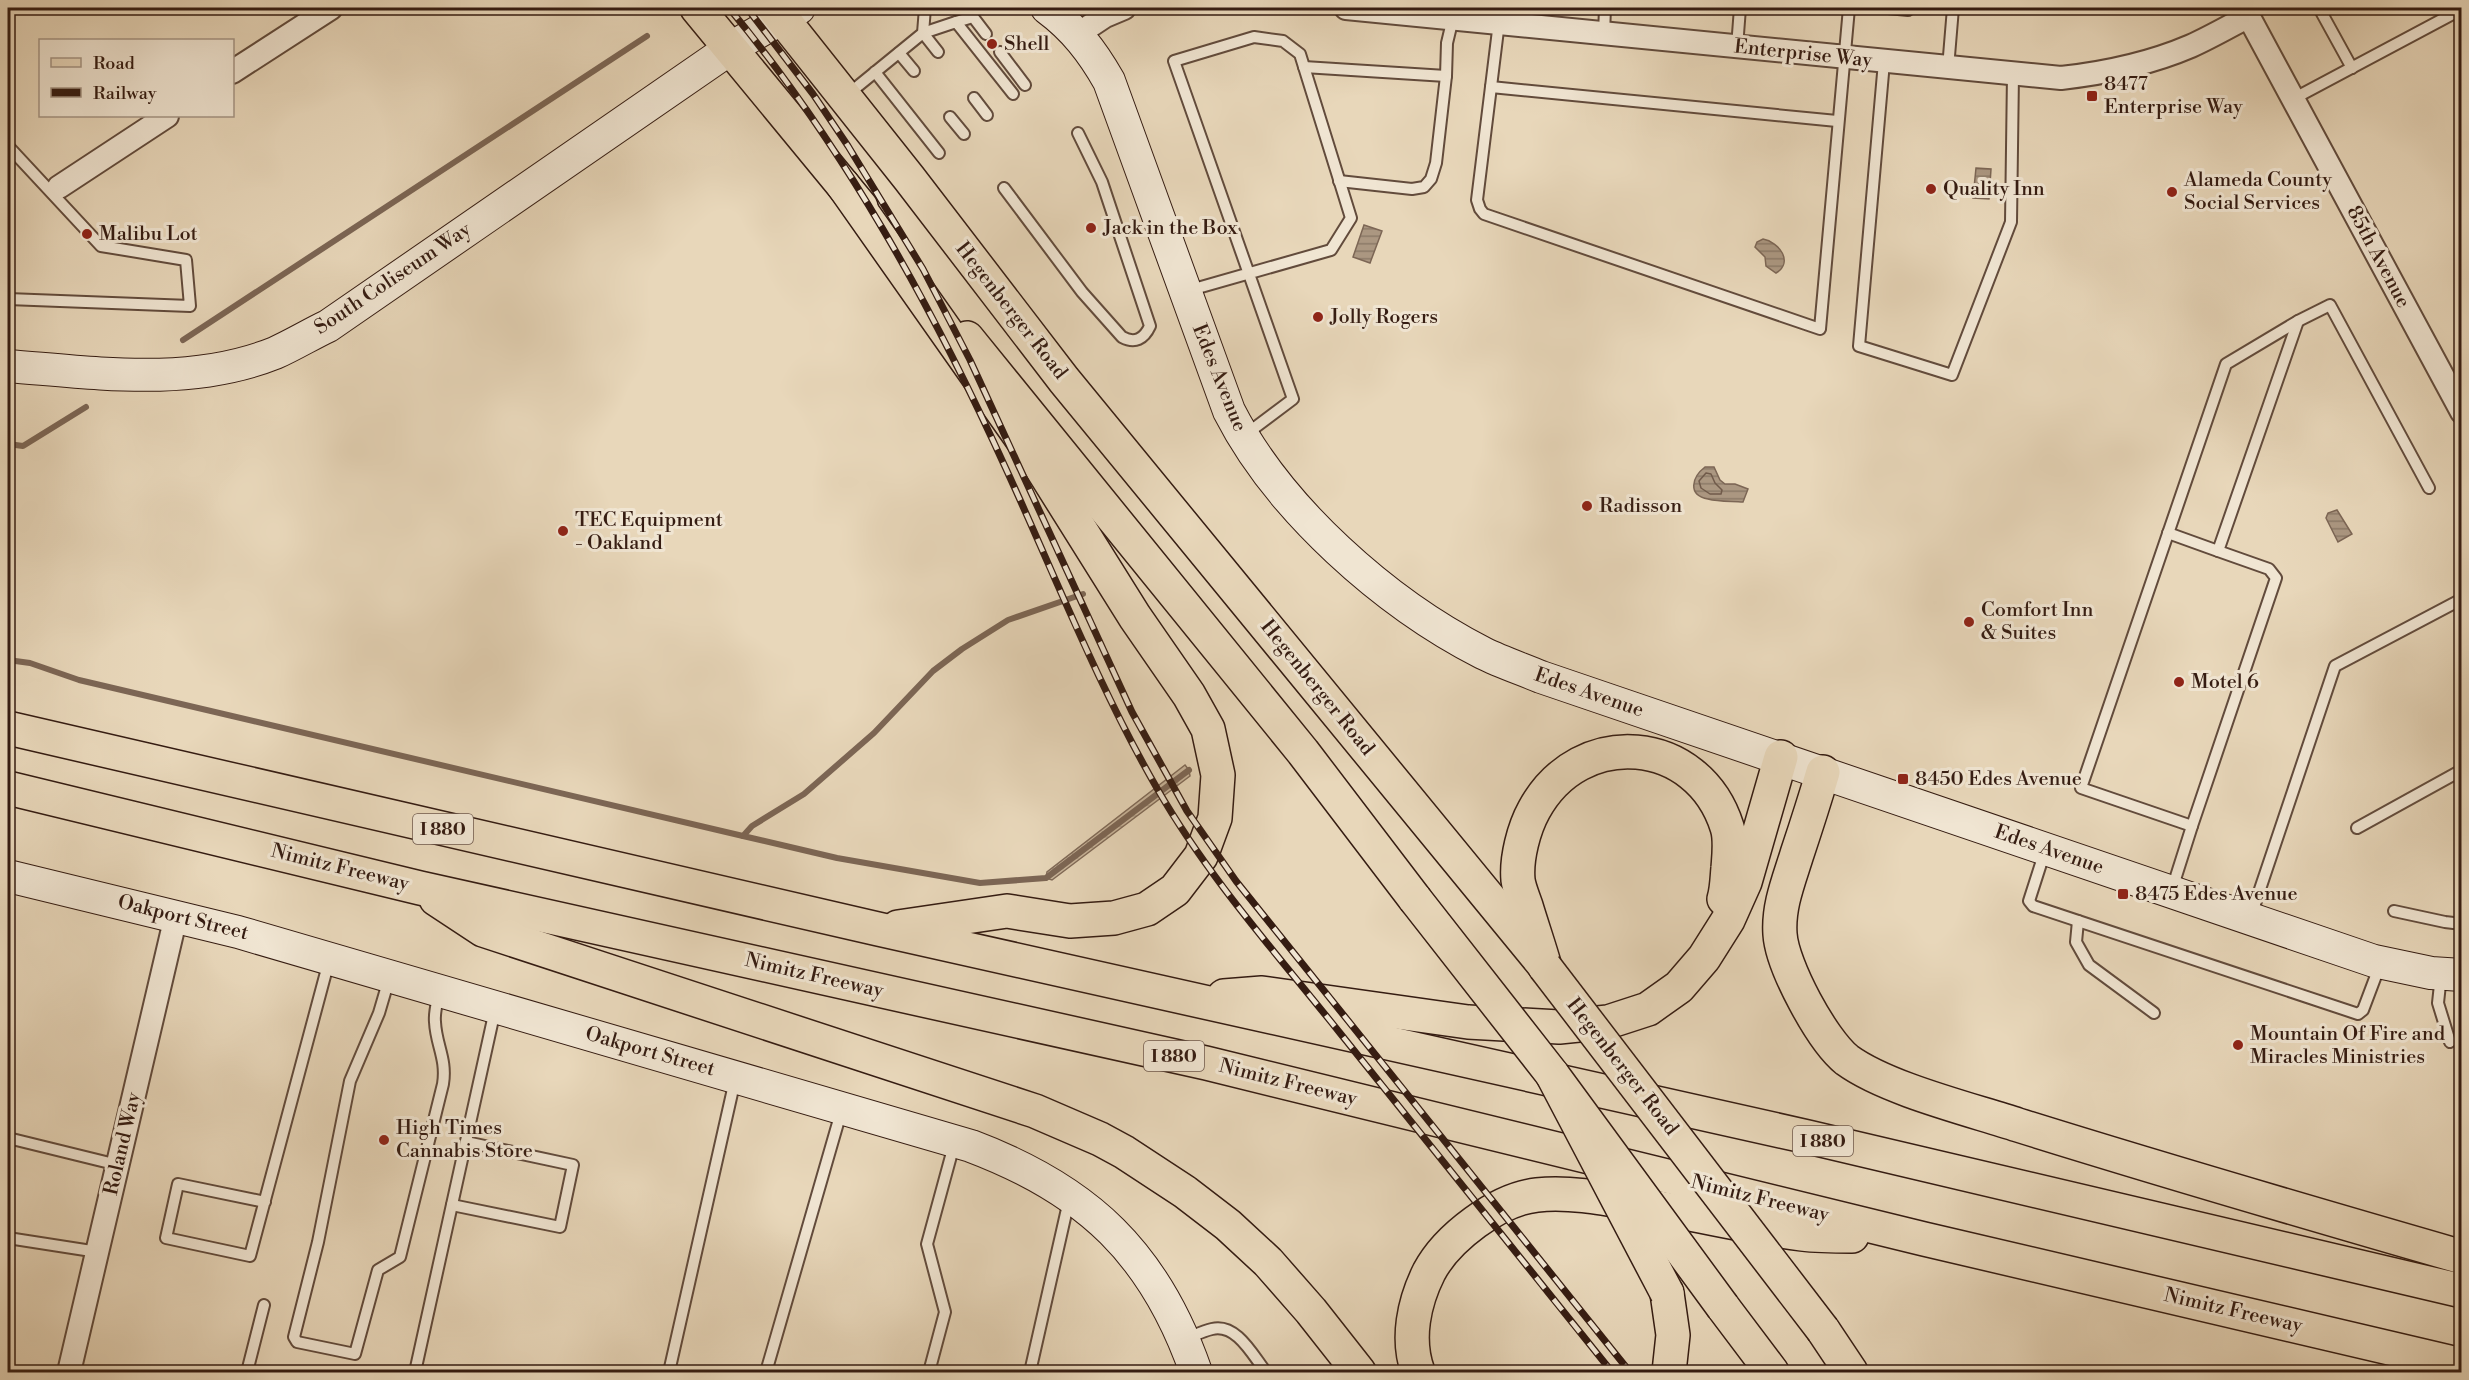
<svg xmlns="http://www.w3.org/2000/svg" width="2469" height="1380" font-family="'Libre Bodoni',serif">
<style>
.wetland{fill:url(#wetland-marsh);stroke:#806a58;stroke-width:1.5}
.water{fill:url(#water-rules);stroke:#7c6655;stroke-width:1.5}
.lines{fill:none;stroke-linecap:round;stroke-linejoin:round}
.shore{stroke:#705a4a;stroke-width:1.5}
.stream{stroke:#7c6655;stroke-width:6}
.lane-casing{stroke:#624b3c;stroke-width:14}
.street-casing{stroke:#624b3c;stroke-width:26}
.secondary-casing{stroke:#351c12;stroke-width:34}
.primary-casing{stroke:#351c12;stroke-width:36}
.highway-casing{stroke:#351c12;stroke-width:36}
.lane{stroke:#f0e5d2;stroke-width:10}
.street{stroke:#f0e5d2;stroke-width:22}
.secondary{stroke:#f0e5d2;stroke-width:32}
.primary{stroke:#e8d7ba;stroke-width:33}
.highway{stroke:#e8d7ba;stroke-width:33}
.rail-casing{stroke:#351c12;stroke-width:7}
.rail{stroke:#f0e5d2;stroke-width:4.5;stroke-dasharray:14;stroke-linecap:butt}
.primary-bridge-casing{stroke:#351c12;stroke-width:36;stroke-linecap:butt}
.highway-bridge-casing{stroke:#351c12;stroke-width:36;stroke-linecap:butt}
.primary-bridge{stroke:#e8d7ba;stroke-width:33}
.highway-bridge{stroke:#e8d7ba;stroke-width:33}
.poi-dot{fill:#8f2418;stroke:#f0e5d2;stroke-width:2}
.labels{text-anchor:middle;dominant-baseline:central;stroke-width:6;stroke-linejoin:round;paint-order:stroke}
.shield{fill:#f0e5d2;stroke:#6d584c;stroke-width:1.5}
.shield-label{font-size:18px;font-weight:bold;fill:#351c12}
.poi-label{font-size:20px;fill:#351c12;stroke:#f0e5d2;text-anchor:start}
.street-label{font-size:20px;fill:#351c12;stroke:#f0e5d2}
</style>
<defs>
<pattern id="wetland-marsh" width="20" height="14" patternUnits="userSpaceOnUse" patternTransform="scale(1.5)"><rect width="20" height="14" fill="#cab79d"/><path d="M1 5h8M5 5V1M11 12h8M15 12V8" fill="none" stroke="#ae9d86"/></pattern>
<pattern id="water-rules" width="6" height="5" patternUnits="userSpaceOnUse" patternTransform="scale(1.5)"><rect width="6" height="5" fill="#ab9781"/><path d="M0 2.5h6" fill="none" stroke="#8c7a68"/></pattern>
</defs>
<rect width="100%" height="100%" fill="#e8d7ba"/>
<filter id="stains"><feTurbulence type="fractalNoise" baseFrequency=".00333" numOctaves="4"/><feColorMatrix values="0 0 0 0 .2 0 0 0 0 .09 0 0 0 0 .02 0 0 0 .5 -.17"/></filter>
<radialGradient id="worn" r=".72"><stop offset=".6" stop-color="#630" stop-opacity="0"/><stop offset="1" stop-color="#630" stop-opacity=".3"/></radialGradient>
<polygon class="wetland" points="1185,765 1189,770 1190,776 1052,880 1046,878 1047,872"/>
<g class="water">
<polygon points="1976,168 1991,169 1989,199 1973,198"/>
<polygon points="1364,225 1382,231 1370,263 1353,257"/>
<path d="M1763 239C1779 242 1794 262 1776 273L1766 266 1765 257 1755 247 1757 242Z"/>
<path d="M1705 467H1714L1720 480 1725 484H1735L1748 489 1743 502C1732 501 1719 502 1708 499 1687 495 1692 477 1705 467Z"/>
<polygon points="2337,510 2352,534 2338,542 2326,518 2328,513"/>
</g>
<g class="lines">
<polygon class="shore" points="1706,473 1711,474 1715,483 1722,490 1721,494 1710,494 1701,488 1699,481"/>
<g class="stream">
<polyline points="183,340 647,36"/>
<polyline points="8,444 23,446 86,407"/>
<polyline points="8,660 30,663 79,680 743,836 752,826 804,794 874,733 933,671 962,649 1008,620 1083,594"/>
<polyline points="743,836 837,858 980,883 1046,878 1189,770"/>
</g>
<defs>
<g id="lane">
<polyline points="1888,8 1908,10"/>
<polyline points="2319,8 2352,68"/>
<polyline points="956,22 973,17 986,34"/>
<polyline points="1499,22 1477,200 1480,209 1484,214 1820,329 1849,8"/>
<polyline points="1604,34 1605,8"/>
<polyline points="1737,47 1740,8"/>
<polyline points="938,52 923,33 956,22 1013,94"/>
<polyline points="1000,52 1025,85"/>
<polyline points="899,53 914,71"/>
<polyline points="1884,62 1859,346 1952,375 2011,222 2013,74"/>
<polyline points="1304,67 1446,76"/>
<polyline points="1948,68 1953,8"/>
<polyline points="875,72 939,153"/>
<polyline points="1491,87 1837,121"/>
<polyline points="847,95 923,33 925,8"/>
<polyline points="974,98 987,115"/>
<polyline points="2293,99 2462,9"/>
<polyline points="950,117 964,134"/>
<polyline points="8,146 101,246 186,260 190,306 8,299"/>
<polyline points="1339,181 1412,189 1424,187 1431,179 1436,163 1446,76 1447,43 1453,18"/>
<path d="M1004 188 1082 292 1122 337C1135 344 1144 339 1150 326L1102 182 1078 133"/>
<polyline points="1187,291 1331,250 1351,218 1300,54 1283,41 1254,37 1174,61 1293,399 1245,435"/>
<polyline points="2168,533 2218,551"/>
<polyline points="2192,826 2081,788 2226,364 2298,321 2330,305 2429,488"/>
<polyline points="2357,828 2462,770"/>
<polyline points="2045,851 2029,901 2033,906 2358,1014 2363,1010 2380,965"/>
<polyline points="2172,889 2192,826 2276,578 2269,569 2218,551 2298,321"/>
<polyline points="2394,911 2445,922 2462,924"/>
<polyline points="2251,916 2335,666 2462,599"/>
<polyline points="2078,921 2076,942 2089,965 2154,1013"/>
<polyline points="2441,975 2438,1003 2450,1042"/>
<path d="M389 979 379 1013 350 1081 318 1242 294 1337 297 1342 355 1354 378 1270 400 1257 443 1084C447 1059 436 1045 435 1022 434 1012 437 1003 439 993"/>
<polyline points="8,1138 118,1165"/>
<polyline points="265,1202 178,1184 166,1238 250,1256 329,961"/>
<polyline points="452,1205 560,1227 573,1165 466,1142"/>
<polyline points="8,1238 98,1252"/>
<path d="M1185 1339C1193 1336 1203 1331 1212 1329 1237 1323 1253 1356 1266 1372"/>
<polyline points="247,1372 264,1305"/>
<polyline points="415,1372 495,1010"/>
<polyline points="669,1372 735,1080"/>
<polyline points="766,1372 842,1109"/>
<polyline points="929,1372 945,1312 927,1244 954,1145"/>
<polyline points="1030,1372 1069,1200"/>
</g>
<g id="street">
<path d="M1346 8 2061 78C2106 73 2149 64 2191 46 2211 37 2230 26 2249 16"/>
<polyline points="2244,8 2462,412"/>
<polyline points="1078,34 1105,16 1124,8"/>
<polyline points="232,72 331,8"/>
<polyline points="59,187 167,116"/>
<polyline points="69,1372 176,916"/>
</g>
<g id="secondary">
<path d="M1047 8C1074 28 1092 51 1109 81L1229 411C1279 509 1385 603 1483 653 1501 662 1522 669 1541 677L2374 961 2431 973 2462 975"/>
<path d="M8 366C97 373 190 387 275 353 293 345 311 334 328 326L731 48 799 8"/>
<path d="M8 876 238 932 971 1146C1088 1190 1155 1254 1196 1372"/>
</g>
<g id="primary">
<polyline points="697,8 861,207"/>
<polyline points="774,8 909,178 1064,380 1544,965"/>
<polyline points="967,338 1303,752 1415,899"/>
<polyline points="1723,1307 1772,1372"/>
</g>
<g id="highway">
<polyline points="843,185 1036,459 1135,617 1189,695 1208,729 1218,775 1215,818 1201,856 1175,890 1147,909 1114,918 1070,921 1007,911 898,927"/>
<polyline points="8,728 878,929 1808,1137 2462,1291"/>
<path d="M1823 772C1815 799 1806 827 1797 854 1789 880 1778 906 1780 934 1782 966 1822 1040 1847 1060 1887 1089 1969 1109 2018 1125 2165 1171 2313 1214 2462 1257"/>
<polyline points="8,788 420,888 1206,1063 1924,1239 2462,1365"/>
<polyline points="436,899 483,930 1035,1111 1100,1139 1124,1152 1185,1192 1228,1225 1268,1262 1311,1311 1359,1372"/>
<path d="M1545 967C1539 946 1532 926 1526 906 1523 897 1519 888 1518 880 1516 858 1524 828 1534 810 1580 725 1698 735 1727 827 1731 839 1729 855 1728 868 1727 878 1727 889 1724 899"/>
<polyline points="1224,996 1262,993 1468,1022 1559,1027 1608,1022 1648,1009 1679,987 1704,958 1728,920 1745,882 1781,757"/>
<polyline points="1667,1293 1673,1335 1669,1372"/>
<polyline points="1823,1330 1851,1372"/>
<path d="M1418 1372C1406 1339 1414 1302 1429 1272 1447 1238 1498 1199 1537 1195 1576 1191 1616 1201 1654 1207 1703 1216 1752 1228 1802 1234 1818 1236 1835 1236 1852 1236"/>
</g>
</defs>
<use href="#lane" class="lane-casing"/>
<use href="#street" class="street-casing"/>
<use href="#secondary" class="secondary-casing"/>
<use href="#primary" class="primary-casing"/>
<use href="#highway" class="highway-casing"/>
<use href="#lane" class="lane"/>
<use href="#street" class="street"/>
<use href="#secondary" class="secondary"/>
<use href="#primary" class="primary"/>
<use href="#highway" class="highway"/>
<defs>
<g id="rail">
<path d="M729 8C845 148 932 306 1007 471 1055 576 1100 690 1158 790 1208 877 1277 954 1340 1033 1431 1146 1521 1259 1612 1372"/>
<polyline points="747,8 813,94 848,146 923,269 970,360 1132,712 1187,811 1236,881 1630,1372"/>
</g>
</defs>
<use href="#rail" class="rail-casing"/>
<use href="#rail" class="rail"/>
<defs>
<g id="primary-bridge">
<polyline points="1415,899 1552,1074 1723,1307"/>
<polyline points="1545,967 1823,1330"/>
</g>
<polyline id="highway-bridge" points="1552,1074 1667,1293"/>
</defs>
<use href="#primary-bridge" class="primary-bridge-casing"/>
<use href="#highway-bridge" class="highway-bridge-casing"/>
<use href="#primary-bridge" class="primary-bridge"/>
<use href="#highway-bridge" class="highway-bridge"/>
</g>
<g class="poi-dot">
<circle cx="992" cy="44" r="6"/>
<rect x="2086" y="90" width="12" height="12" rx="3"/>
<circle cx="1931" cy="189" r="6"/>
<circle cx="2172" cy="192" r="6"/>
<circle cx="1091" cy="228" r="6"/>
<circle cx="87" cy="234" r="6"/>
<circle cx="1318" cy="317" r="6"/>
<circle cx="1587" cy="506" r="6"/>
<circle cx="563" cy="531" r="6"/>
<circle cx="1969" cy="622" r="6"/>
<circle cx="2179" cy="682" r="6"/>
<rect x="1897" y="773" width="12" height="12" rx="3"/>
<rect x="2117" y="888" width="12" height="12" rx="3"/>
<circle cx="2238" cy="1045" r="6"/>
<circle cx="384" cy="1140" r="6"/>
</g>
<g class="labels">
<g class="shield">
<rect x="413" y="814" width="60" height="30" rx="4.5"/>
<rect x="1144" y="1041" width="60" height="30" rx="4.5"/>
<rect x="1793" y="1126" width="60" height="30" rx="4.5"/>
</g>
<g class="shield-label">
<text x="443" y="829">I 880</text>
<text x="1174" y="1056">I 880</text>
<text x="1823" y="1141">I 880</text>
</g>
<g class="poi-label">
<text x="1004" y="44">Shell</text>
<text x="2104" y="84">8477<tspan x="2104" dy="23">Enterprise Way</tspan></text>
<text x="2184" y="180">Alameda County<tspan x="2184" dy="23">Social Services</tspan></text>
<text x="1943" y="189">Quality Inn</text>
<text x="1103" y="228">Jack in the Box</text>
<text x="99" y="234">Malibu Lot</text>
<text x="1330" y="317">Jolly Rogers</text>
<text x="1599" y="506">Radisson</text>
<text x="575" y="520">TEC Equipment<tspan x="575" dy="23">- Oakland</tspan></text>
<text x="1981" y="610">Comfort Inn<tspan x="1981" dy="23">&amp; Suites</tspan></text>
<text x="2191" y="682">Motel 6</text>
<text x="1915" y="779">8450 Edes Avenue</text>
<text x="2135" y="894">8475 Edes Avenue</text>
<text x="2250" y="1034">Mountain Of Fire and<tspan x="2250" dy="23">Miracles Ministries</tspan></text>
<text x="396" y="1128">High Times<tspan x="396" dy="23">Cannabis Store</tspan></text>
</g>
<g class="street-label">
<text transform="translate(1803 54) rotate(6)">Enterprise Way</text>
<text transform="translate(2378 257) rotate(62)">85th Avenue</text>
<text transform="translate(393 279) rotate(-34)">South Coliseum Way</text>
<text transform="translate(1011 311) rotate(52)">Hegenberger Road</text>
<text transform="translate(1219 378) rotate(68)">Edes Avenue</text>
<text transform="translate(1317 688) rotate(51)">Hegenberger Road</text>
<text transform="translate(1589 693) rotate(19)">Edes Avenue</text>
<text transform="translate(2049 850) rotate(19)">Edes Avenue</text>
<text transform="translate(340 868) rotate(14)">Nimitz Freeway</text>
<text transform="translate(183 918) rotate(14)">Oakport Street</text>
<text transform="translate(814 976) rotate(13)">Nimitz Freeway</text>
<text transform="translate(650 1052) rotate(16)">Oakport Street</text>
<text transform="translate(1622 1067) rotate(52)">Hegenberger Road</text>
<text transform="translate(1288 1083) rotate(14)">Nimitz Freeway</text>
<text transform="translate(123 1144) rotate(-77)">Roland Way</text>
<text transform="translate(1760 1199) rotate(14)">Nimitz Freeway</text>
<text transform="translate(2233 1311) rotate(13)">Nimitz Freeway</text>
</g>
</g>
<rect width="2469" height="1380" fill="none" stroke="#e8d7ba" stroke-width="30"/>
<rect x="9" y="9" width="2451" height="1362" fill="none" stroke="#351c12" stroke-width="3"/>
<rect x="15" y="15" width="2439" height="1350" fill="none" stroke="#351c12" stroke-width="1.5"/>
<rect x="39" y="39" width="195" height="78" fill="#f0e5d2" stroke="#a59585" stroke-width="1.5"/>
<rect x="51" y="58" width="30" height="9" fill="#e8d7ba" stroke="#a59585" stroke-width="1.5"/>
<text x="93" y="69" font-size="18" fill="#351c12">Road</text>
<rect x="51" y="88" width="30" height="9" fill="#351c12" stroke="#a59585" stroke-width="1.5"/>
<text x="93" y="99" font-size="18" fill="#351c12">Railway</text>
<rect width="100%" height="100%" filter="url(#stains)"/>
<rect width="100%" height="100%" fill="url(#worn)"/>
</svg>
